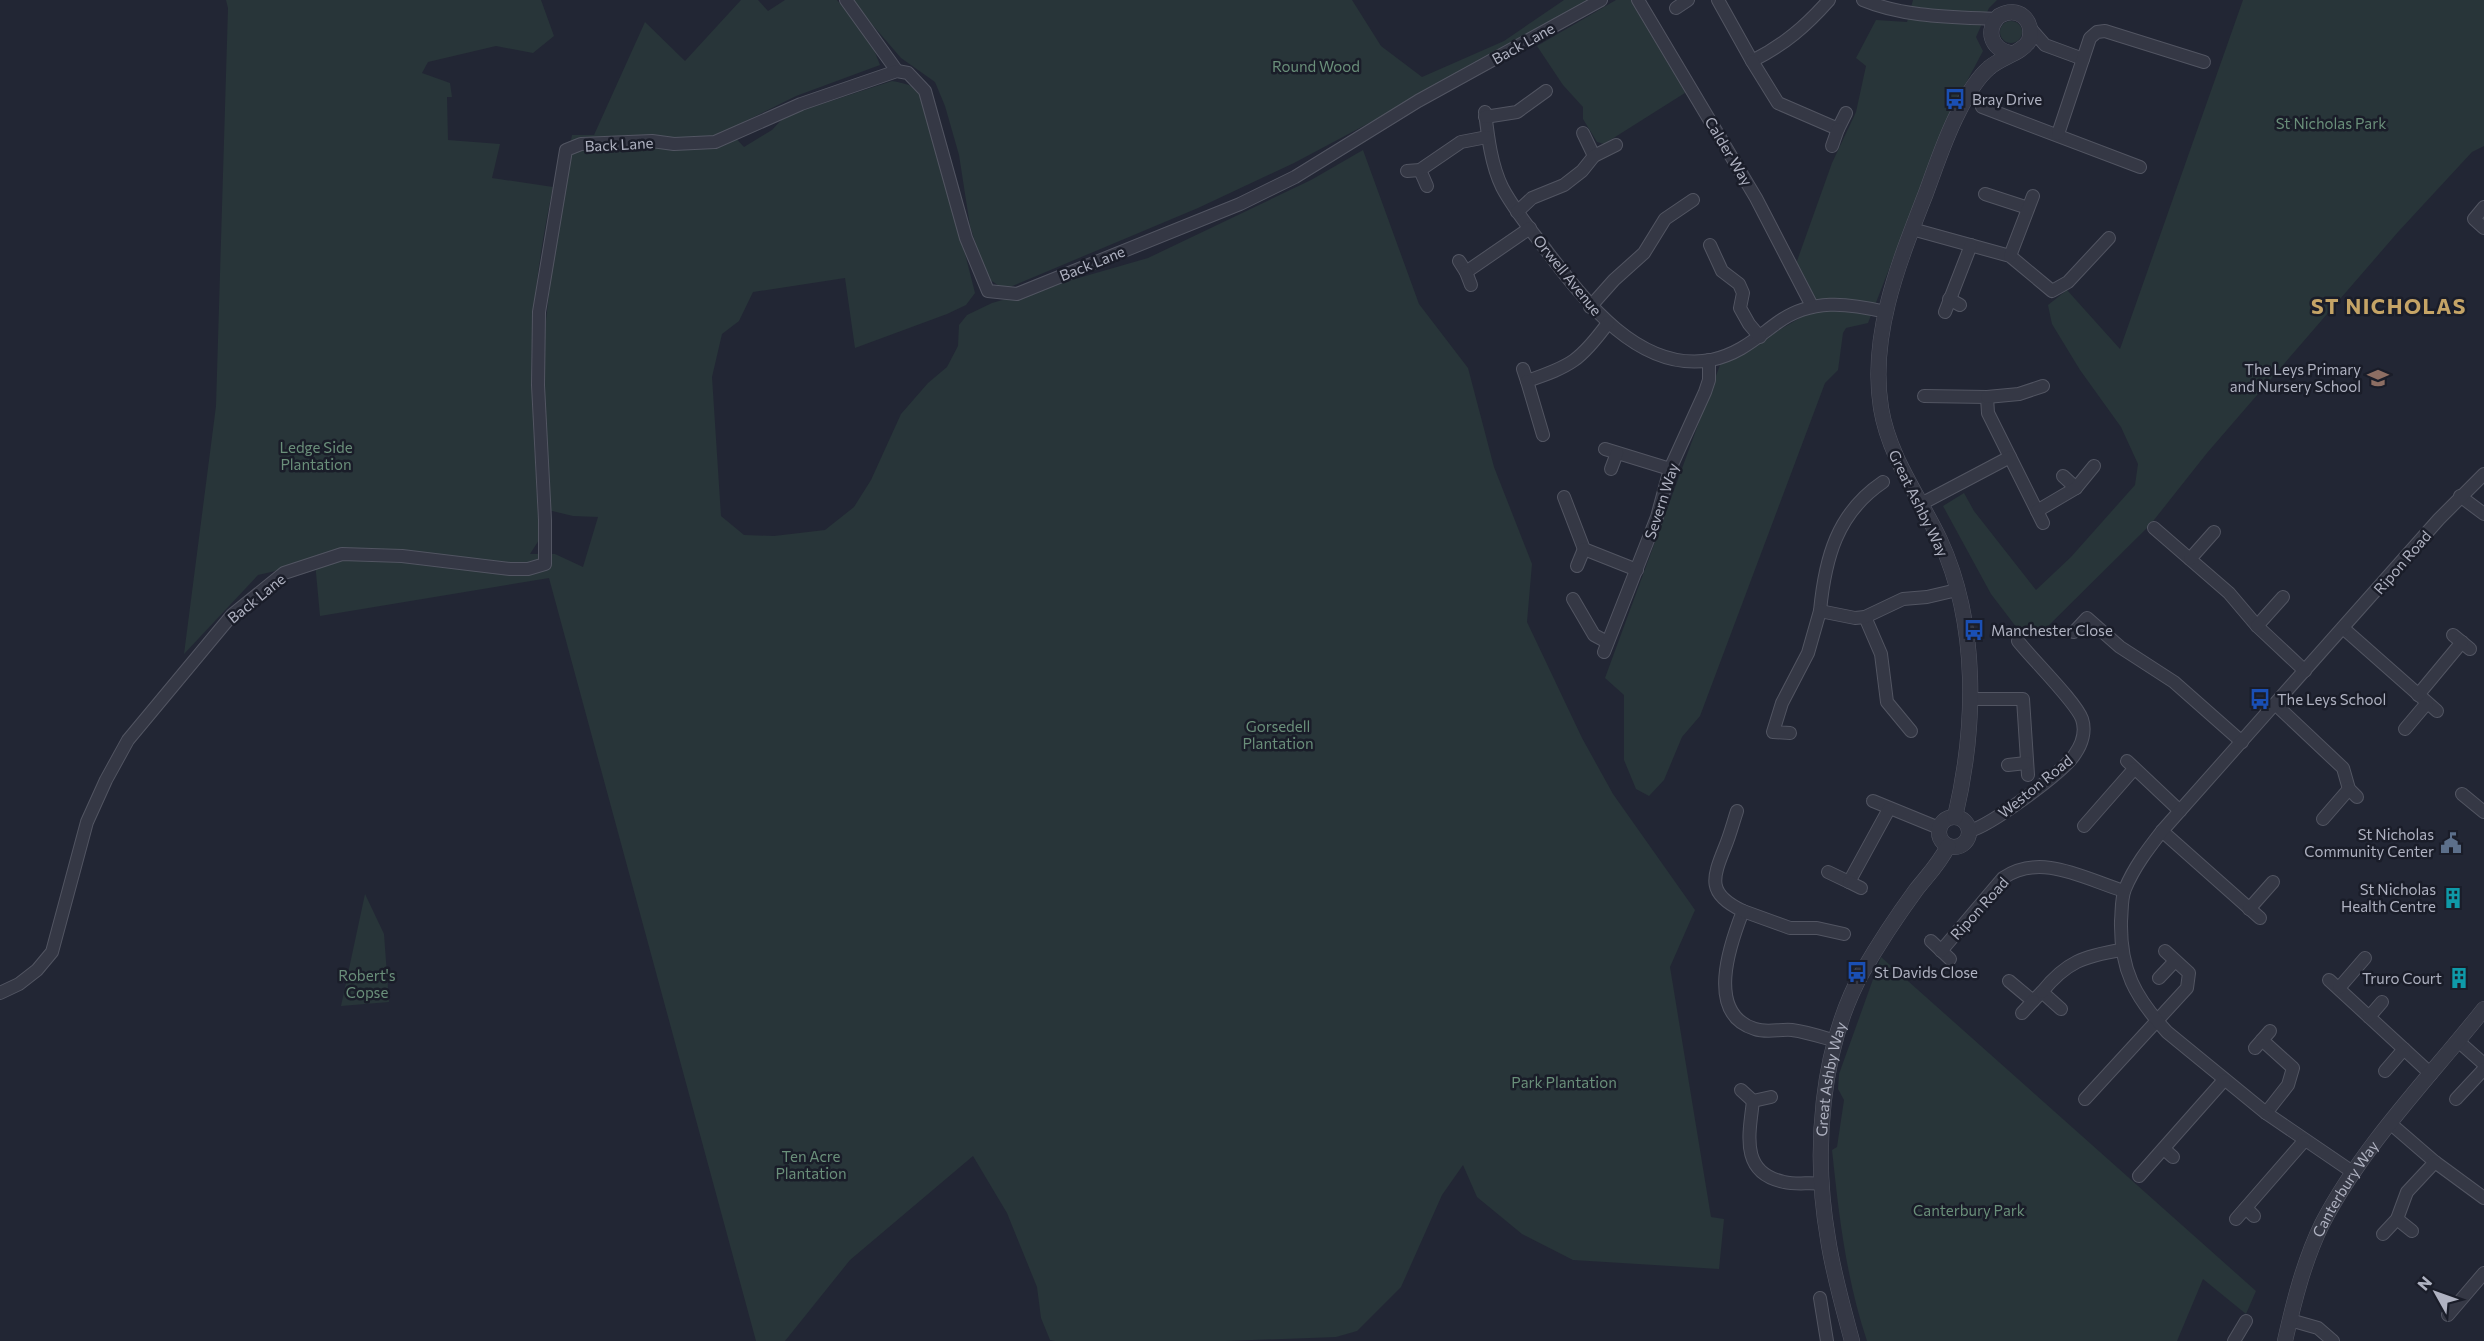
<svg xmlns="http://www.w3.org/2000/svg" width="2484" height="1341" font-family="Commissioner,sans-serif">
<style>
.green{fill:#283539}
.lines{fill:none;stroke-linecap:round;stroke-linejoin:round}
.minor-casing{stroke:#525562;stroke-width:14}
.tertiary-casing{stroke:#525562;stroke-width:16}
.minor{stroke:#353845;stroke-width:12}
.tertiary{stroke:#353845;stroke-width:15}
.labels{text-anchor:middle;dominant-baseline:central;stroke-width:5;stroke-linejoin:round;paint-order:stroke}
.street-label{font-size:15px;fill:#afb2c1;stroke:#1a1d29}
.park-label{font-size:15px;fill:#6a8f7a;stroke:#1a1d29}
.poi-label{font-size:15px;fill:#afb2c1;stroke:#1a1d29;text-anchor:start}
.district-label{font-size:21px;font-weight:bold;letter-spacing:1.5px;fill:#c5a466;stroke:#1a1d29}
</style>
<rect width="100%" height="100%" fill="#222634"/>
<g class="green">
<path d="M226 0H541L554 36 533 53 496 46 428 62 422 73 450 83 452 97H447L448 140 500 144 492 178 553 187C540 250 530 314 532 379 533 432 537 486 539 540L530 554H555L583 567 598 517 573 516 548 510 541 366 558 211 572 135H594L645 22 685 61 741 0H758L768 11 785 0H837L869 37 880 65 796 96 728 130 744 147 772 130 785 116 892 81C908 84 917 86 926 99L975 293 966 305 947 314 855 348 845 278 753 292 739 321 722 334 712 377 721 516 744 535 774 536 825 530 854 507 871 480 901 414 928 383 947 367 958 346 959 325 967 315 992 303 1148 258 1311 180 1363 150 1419 304 1468 368 1494 467 1532 564 1527 622 1582 738 1613 794 1695 910 1670 967 1711 1217 1724 1219 1719 1269 1573 1260 1522 1234 1477 1197 1463 1165 1442 1195 1401 1287 1357 1331 1336 1337 1226 1341H1055L1050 1340 1041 1318 1037 1287 1007 1213 973 1156 850 1260 785 1341H756L549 578 320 616 315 562 258 575 184 654 216 406 228 8Z"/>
<polygon points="851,0 1352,0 1381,46 1422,77 1504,41 1564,0 1596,0 1559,22 1294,163 1198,208 1010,287 1001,287 987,278 970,226 959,155 945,106 935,82 901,58"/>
<polygon points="1616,0 1632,0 1688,91 1604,144 1597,142 1583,119 1583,107 1563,85 1537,46"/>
<polygon points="1913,0 1997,0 1989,8 1976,37 1983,51 1950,113 1868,323 1846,328 1843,333 1838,370 1825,383 1700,716 1682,737 1664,780 1649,796 1636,789 1624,760 1624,695 1605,678 1720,365 1810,312 1801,293 1797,261 1832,163 1856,112 1866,66 1856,58 1876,20 1907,22"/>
<polygon points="2243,0 2484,0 2484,146 2472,152 2398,232 2207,453 2150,525 2041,633 2023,636 1991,594 1943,506 1964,493 1974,511 2036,590 2071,557 2135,485 2138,464 2121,427 2080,370 2052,324 2048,305 2067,290 2120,349"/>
<circle cx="2011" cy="32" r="11"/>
<polygon points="365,894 384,934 389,1002 341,1006"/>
<path d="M1881 957 2256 1291 2246 1314 2203 1279 2177 1341H1867C1846 1278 1839 1216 1832 1150L1837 1147 1844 1100 1838 1089 1839 1074Z"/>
</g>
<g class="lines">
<defs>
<g id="minor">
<polyline points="846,0 897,71"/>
<polyline points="1638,0 1756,198 1812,306"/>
<path d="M1718 0 1752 61C1784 45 1806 26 1829 0"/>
<path d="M1863 0C1903 17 1952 17 1995 19"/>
<polyline points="1676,8 1688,0"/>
<polyline points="2031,29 2045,45 2083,59"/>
<polyline points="1752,61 1778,103 1838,129 1846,113"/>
<polyline points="1982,107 2140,167"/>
<path d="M1485 112C1488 137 1491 164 1502 187 1514 210 1531 230 1546 250 1584 300 1639 373 1711 360 1739 354 1755 339 1777 323 1811 298 1848 303 1886 312"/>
<polyline points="1485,117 1517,112 1546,91"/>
<polyline points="1583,133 1594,156"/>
<polyline points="2058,134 2090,38 2097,32 2105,31 2204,62"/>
<polyline points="1832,146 1838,129"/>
<polyline points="1420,170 1427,186"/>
<polyline points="1407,171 1420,170 1461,142 1487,137"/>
<polyline points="1985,194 2028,208"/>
<polyline points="2484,207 2474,219 2484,228"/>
<polyline points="1517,212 1532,198 1564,185 1582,171 1594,156 1616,145"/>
<polyline points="1912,229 2010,256 2052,291 2068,282 2109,238"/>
<polyline points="1710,245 1722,271 1739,284 1743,293 1740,308 1749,324 1760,337"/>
<polyline points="2010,256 2033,196"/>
<polyline points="1459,261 1466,272 1530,228"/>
<polyline points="1466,272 1471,285"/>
<polyline points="1949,299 1960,305"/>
<polyline points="1590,307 1614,280 1644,253 1665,219 1693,200"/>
<polyline points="1945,312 1971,245"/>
<path d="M1523 369 1527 381C1571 366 1580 361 1608 323"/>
<polyline points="1527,381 1543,435"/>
<polyline points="1924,396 1987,397 1988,413 2010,457"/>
<polyline points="1987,397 2019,394 2043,386"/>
<polyline points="1605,449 1670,469"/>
<polyline points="1611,469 1617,453"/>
<polyline points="2063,476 2076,488"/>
<polyline points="2460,496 2484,514"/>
<polyline points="1564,497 1584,549 1637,570"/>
<polyline points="1921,504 2010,457 2043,523"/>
<polyline points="2037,511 2076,488 2094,466"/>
<polyline points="2154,528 2229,593 2257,626 2305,671"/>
<polyline points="2190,559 2214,532"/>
<polyline points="1577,566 1584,549"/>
<polyline points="1573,599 1594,635 1607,642"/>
<path d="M1820 611C1825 558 1837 513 1883 482"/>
<polyline points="1865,617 1881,654 1887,702 1911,731"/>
<polyline points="2257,626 2283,597"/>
<polyline points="2343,628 2437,711"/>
<polyline points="2074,632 2087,618 2120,647 2174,682 2242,742"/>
<polyline points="2453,635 2470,649"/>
<polyline points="1604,652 1657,517 1670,469 1705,392 1709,380 1709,360"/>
<polyline points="2418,695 2462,642"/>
<polyline points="1970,699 2023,699 2028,775"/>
<polyline points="2275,704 2343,768 2349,789 2357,797"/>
<polyline points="2405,729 2427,703"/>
<polyline points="1790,733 1773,732 1782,703 1808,653 1820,611 1855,618 1865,617 1903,599 1927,597 1957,590"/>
<polyline points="2127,761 2180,811"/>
<polyline points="2008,765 2026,763"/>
<polyline points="2462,794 2484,812"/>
<polyline points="1873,801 1939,828"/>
<path d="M1737 811C1733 823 1730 835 1725 847 1712 879 1707 894 1743 911 1730 944 1705 1014 1755 1029 1767 1033 1779 1029 1792 1030 1807 1032 1822 1037 1836 1041"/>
<polyline points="2323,819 2349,789"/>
<polyline points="2084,826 2134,769"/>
<path d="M1969 831C1989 827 2065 771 2075 754 2082 744 2086 731 2082 719 2076 702 2032 659 2018 641"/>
<polyline points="2162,831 2260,918"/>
<polyline points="1828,872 1849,882 1889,809"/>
<polyline points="1849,882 1861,888"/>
<polyline points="2249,909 2273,882"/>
<polyline points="1743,911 1790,928 1817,928 1844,934"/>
<polyline points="1931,941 1950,959"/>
<path d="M1941 951 2003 878C2041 852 2085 879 2124 891"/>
<polyline points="2159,978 2175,961"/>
<polyline points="2329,980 2431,1074"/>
<polyline points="2009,981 2033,1001 2042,992 2061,1009"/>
<polyline points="2339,988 2365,958"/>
<path d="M2042 992C2066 962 2084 956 2121 950"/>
<polyline points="0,993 19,984 37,970 52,952 87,822 106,780 128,740 232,615 284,573 342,554 402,556 510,569 528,569 545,564 545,520 538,385 539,312 566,150 581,144 652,141 674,144 715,142 801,104 897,71 908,73 925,91 966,238 988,291 1017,294 1240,204 1295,177 1418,101 1601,0"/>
<polyline points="2022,1013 2033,1001"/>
<polyline points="2369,1017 2382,1002"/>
<polyline points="2262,1040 2293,1068 2288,1085 2266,1113"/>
<polyline points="2458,1041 2484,1064"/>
<polyline points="2255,1048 2270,1031"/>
<polyline points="2385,1071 2404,1049"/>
<polyline points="1741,1090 1753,1101"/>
<path d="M1771 1097 1753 1101C1749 1135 1740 1173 1784 1182 1797 1185 1810 1182 1822 1184"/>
<polyline points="2085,1099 2187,988 2189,973 2165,951"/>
<polyline points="2456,1099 2484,1069"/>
<polyline points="2391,1124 2435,1162 2484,1198"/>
<polyline points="2164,1149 2173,1157"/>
<path d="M2354 1173 2266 1113 2167 1032C2135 997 2120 970 2121 921 2122 911 2121 899 2125 889 2134 867 2148 849 2162 831L2439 519 2484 474"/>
<polyline points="2139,1176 2224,1080"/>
<polyline points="2246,1208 2254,1216"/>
<polyline points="2236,1219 2304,1141"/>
<polyline points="2397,1219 2412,1231"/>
<polyline points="2383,1234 2397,1219 2407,1192 2435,1162"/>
<polyline points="1820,1298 1827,1341"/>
<polyline points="2448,1315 2484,1273"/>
<polyline points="2290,1320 2318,1328 2333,1341"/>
<polyline points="2234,1341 2246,1321"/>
</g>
<g id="tertiary">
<circle cx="1954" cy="832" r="15"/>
<path d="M1955 817C1976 728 1979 625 1940 540 1919 496 1889 457 1881 408 1869 334 1900 260 1926 193 1936 166 1945 138 1958 113 1966 97 1976 79 1989 68 2001 57 2021 54 2029 41 2035 20 2018 5 1999 16 1985 30 1991 49 2010 53"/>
<path id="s1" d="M1852 1341C1843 1307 1833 1273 1828 1239 1813 1153 1820 1048 1863 971 1879 943 1897 916 1916 890 1927 876 1940 863 1948 846"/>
<path id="s2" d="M2285 1341C2294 1301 2304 1261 2322 1224 2363 1145 2429 1078 2484 1009"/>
</g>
</defs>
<use href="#minor" class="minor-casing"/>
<use href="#tertiary" class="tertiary-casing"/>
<use href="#minor" class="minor"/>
<use href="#tertiary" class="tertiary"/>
</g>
<defs>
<symbol id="bus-bare" viewBox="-9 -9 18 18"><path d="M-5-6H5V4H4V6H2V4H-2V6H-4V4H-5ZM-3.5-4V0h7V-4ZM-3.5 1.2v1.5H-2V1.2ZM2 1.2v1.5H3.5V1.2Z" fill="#1a4fb4" stroke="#1a1d29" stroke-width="2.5" paint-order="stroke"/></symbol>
<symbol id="school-bare" viewBox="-9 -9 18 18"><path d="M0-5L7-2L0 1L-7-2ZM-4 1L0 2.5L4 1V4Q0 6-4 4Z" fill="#8d6e63" stroke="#1a1d29" stroke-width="2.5" paint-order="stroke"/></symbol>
<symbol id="civic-bare" viewBox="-9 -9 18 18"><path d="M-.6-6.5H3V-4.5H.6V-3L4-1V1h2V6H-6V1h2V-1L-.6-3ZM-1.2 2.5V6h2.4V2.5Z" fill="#5c6f8a" stroke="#1a1d29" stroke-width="2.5" paint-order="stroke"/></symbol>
<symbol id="building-bare" viewBox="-9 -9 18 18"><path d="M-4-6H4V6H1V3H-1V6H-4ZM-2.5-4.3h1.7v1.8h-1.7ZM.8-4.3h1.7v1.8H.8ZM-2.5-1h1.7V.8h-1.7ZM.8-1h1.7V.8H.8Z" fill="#0f9aa8" stroke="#1a1d29" stroke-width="2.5" paint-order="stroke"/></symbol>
</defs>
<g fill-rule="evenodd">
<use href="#bus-bare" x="1940" y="84" width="30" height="30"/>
<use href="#school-bare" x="2363" y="363" width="30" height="30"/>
<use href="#bus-bare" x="1959" y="615" width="30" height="30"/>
<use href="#bus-bare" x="2245" y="684" width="30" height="30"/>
<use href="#civic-bare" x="2436" y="828" width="30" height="30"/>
<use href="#building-bare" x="2438" y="883" width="30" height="30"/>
<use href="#bus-bare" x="1842" y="957" width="30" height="30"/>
<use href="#building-bare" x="2444" y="963" width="30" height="30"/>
</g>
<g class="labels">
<g class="street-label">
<text transform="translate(1523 43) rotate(-29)">Back Lane</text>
<text transform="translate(619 144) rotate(-3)">Back Lane</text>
<text transform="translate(1729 151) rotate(59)">Calder Way</text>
<text transform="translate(1092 263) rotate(-22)">Back Lane</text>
<text transform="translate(1568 275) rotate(51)">Orwell Avenue</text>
<text transform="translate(1661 501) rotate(-72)">Severn Way</text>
<text transform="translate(1919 503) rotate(64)">Great Ashby Way</text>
<text transform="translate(2402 562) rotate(-49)">Ripon Road</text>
<text transform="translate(256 598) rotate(-39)">Back Lane</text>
<text transform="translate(2035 786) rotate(-39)">Weston Road</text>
<text transform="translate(1979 908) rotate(-48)">Ripon Road</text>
<text stroke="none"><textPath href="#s1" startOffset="266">Great Ashby Way</textPath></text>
<text stroke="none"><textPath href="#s2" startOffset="165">Canterbury Way</textPath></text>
</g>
<g class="park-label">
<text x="1316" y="66">Round Wood</text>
<text x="2331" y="123">St Nicholas Park</text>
<text x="316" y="447">Ledge Side<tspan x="316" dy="17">Plantation</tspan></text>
<text x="1278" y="726">Gorsedell<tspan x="1278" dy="17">Plantation</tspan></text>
<text x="367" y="975">Robert's<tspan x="367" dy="17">Copse</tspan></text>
<text x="1564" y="1082">Park Plantation</text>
<text x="811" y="1156">Ten Acre<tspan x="811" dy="17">Plantation</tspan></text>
<text x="1969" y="1210">Canterbury Park</text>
</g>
<g class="poi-label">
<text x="1972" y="99">Bray Drive</text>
<text x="2361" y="369" text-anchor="end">The Leys Primary<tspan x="2361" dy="17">and Nursery School</tspan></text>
<text x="1991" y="630">Manchester Close</text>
<text x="2277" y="699">The Leys School</text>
<text x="2434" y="834" text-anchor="end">St Nicholas<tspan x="2434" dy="17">Community Center</tspan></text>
<text x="2436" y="889" text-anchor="end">St Nicholas<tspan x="2436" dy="17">Health Centre</tspan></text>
<text x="1874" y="972">St Davids Close</text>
<text x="2442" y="978" text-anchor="end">Truro Court</text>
</g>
<g class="district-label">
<text x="2389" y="305">ST NICHOLAS</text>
</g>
</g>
<g transform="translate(2436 1293) rotate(310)" stroke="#1a1d29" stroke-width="4.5" paint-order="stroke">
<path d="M0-4.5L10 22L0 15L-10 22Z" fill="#afb2c1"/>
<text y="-9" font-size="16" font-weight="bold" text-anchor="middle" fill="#afb2c1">N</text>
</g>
</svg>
